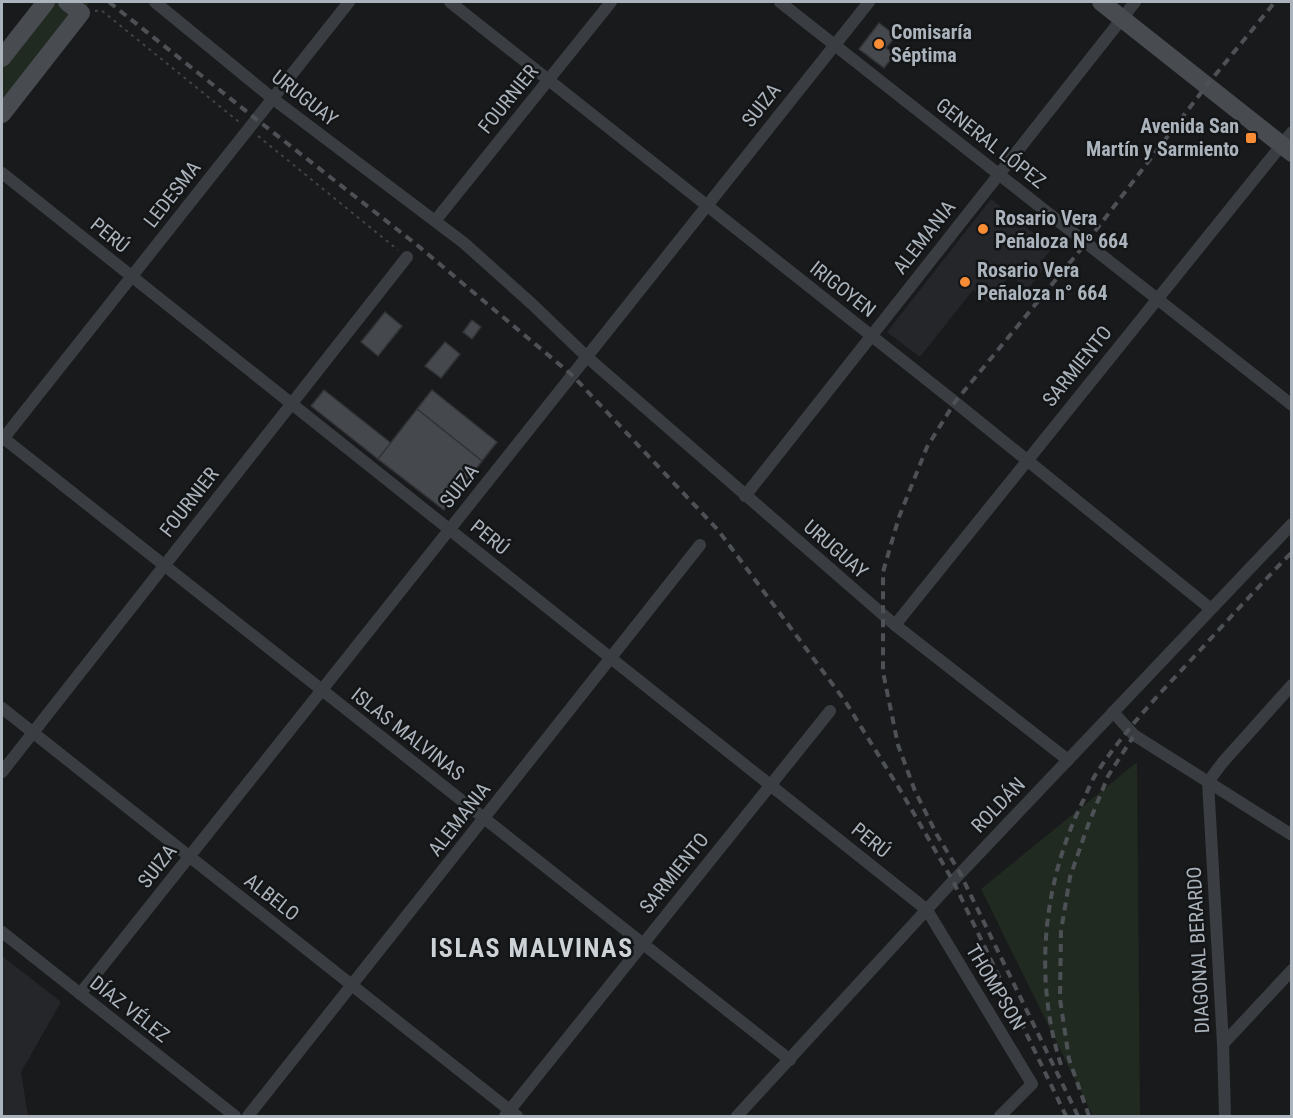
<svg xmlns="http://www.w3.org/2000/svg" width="1293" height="1118" font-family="'Roboto Condensed',sans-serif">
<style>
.built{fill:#252629}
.green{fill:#212a21}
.building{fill:#45484c;stroke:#333438;stroke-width:1.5}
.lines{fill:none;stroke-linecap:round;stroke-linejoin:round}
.path{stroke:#404448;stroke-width:2;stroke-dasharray:3 4.5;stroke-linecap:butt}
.street{stroke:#3a3d41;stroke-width:12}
.secondary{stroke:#484c51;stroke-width:18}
.rail{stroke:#4d5156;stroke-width:4;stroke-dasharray:8 6;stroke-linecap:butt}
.poi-dot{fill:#f88d35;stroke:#141517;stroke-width:2}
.labels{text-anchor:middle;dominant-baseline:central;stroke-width:5;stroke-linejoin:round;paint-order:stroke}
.poi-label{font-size:20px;font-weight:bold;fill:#abb4bc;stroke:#141517;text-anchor:start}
.street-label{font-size:20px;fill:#abb4bc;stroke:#141517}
.district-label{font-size:26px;font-weight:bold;letter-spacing:1.5px;fill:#cdd2d7;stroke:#141517}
</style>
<rect width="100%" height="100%" fill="#191a1c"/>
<g class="built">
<polygon points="991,199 1052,248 1041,262 1045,267 1028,289 1010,275 988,302 973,290 920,357 887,332"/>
<polygon points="2,956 61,1002 21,1072 28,1116 2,1116"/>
</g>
<g class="green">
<polygon points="46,2 90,2 2,114 2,58"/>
<polygon points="1137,762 1140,1116 1093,1116 981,889"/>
</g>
<g class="building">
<polygon points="879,23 896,36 886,48 895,54 884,68 859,49"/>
<polygon points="385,312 402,326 378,356 361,342"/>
<polygon points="472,320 481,327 472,339 463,332"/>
<polygon points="445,342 460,354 441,378 425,366"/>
<polygon points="324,390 391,443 378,459 311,406"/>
<polygon points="432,390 497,442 482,461 417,409"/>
<polygon points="417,409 482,461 444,510 378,459"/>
</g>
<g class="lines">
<g class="path">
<polyline points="95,11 101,10 239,122"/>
<polyline points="258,136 398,250"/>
</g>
<g class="street">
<polyline points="155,2 272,98 464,243 532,304 587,357 895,625 1068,760"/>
<polyline points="450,2 955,402 1211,609"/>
<polyline points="780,2 1292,405"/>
<polyline points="2,173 927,910 1032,1084 1000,1116"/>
<polyline points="435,221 611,2"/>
<polyline points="2,437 790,1060"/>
<polyline points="3,439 349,2"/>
<polyline points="745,496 1135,2"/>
<polyline points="895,625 1292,132"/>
<polyline points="2,708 517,1116"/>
<polyline points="1113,712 1134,735 1292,835"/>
<polyline points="2,772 407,257"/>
<polyline points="2,932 235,1116"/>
<polyline points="80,994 869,2"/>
<polyline points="1223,1044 1292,970"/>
<polyline points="248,1116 700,545"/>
<polyline points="505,1116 830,711"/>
<polyline points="737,1116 953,881 1292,524"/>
<polyline points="1225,1116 1223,1044 1208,782 1223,762 1292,685"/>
</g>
<g class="secondary">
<polyline points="1101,2 1292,153"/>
<polyline points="2,58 46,2"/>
<polyline points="2,114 81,13 67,2"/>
</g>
<g class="rail">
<polyline points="109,2 256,119 417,245 572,375 718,530 845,701 902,793 953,881 1066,1116"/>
<path d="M1061 1065C1033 977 1043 881 1084 799 1088 790 1092 779 1098 771 1125 730 1159 694 1192 659 1225 623 1258 587 1292 552"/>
<polyline points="1078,1116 960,873 937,835 915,791 898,745 883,672 883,572 899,517 927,447 955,402 1086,243 1207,85 1275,2"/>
<polyline points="1089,1116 1069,1059 1060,999 1061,931 1070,877 1087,828 1108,776 1133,737"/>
</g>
</g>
<g class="poi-dot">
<circle cx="879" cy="44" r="6"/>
<rect x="1245" y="132" width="12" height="12" rx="3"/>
<circle cx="983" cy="229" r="6"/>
<circle cx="965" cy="282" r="6"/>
</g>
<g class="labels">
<g class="poi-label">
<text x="891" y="32">Comisaría<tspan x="891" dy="23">Séptima</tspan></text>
<text x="1239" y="126" text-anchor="end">Avenida San<tspan x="1239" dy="23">Martín y Sarmiento</tspan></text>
<text x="995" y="218">Rosario Vera<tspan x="995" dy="23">Peñaloza Nº 664</tspan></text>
<text x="977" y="270">Rosario Vera<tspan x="977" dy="23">Peñaloza n° 664</tspan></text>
</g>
<g class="street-label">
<text transform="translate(305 98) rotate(38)">URUGUAY</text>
<text transform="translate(508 99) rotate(-51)">FOURNIER</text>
<text transform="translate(761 105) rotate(-52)">SUIZA</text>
<text transform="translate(991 143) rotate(38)">GENERAL LÓPEZ</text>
<text transform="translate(172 194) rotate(-52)">LEDESMA</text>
<text transform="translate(110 235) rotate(39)">PERÚ</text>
<text transform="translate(924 237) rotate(-52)">ALEMANIA</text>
<text transform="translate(843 289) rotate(38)">IRIGOYEN</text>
<text transform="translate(1077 366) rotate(-51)">SARMIENTO</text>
<text transform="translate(459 486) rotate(-52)">SUIZA</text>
<text transform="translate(189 502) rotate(-52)">FOURNIER</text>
<text transform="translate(490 537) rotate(39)">PERÚ</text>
<text transform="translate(836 549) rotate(41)">URUGUAY</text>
<text transform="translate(408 734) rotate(38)">ISLAS MALVINAS</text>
<text transform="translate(998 805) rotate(-46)">ROLDÁN</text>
<text transform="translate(459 819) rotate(-52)">ALEMANIA</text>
<text transform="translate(871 840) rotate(39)">PERÚ</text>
<text transform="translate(157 866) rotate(-52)">SUIZA</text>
<text transform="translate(674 873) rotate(-51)">SARMIENTO</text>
<text transform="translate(272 897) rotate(38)">ALBELO</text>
<text transform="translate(1198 950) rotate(-93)">DIAGONAL BERARDO</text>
<text transform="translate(996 987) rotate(59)">THOMPSON</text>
<text transform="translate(130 1009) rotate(38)">DÍAZ VÉLEZ</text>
</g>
<g class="district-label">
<text x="532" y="948">ISLAS MALVINAS</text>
</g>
</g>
<rect width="1293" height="1118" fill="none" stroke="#abb4bc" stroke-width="6"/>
</svg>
